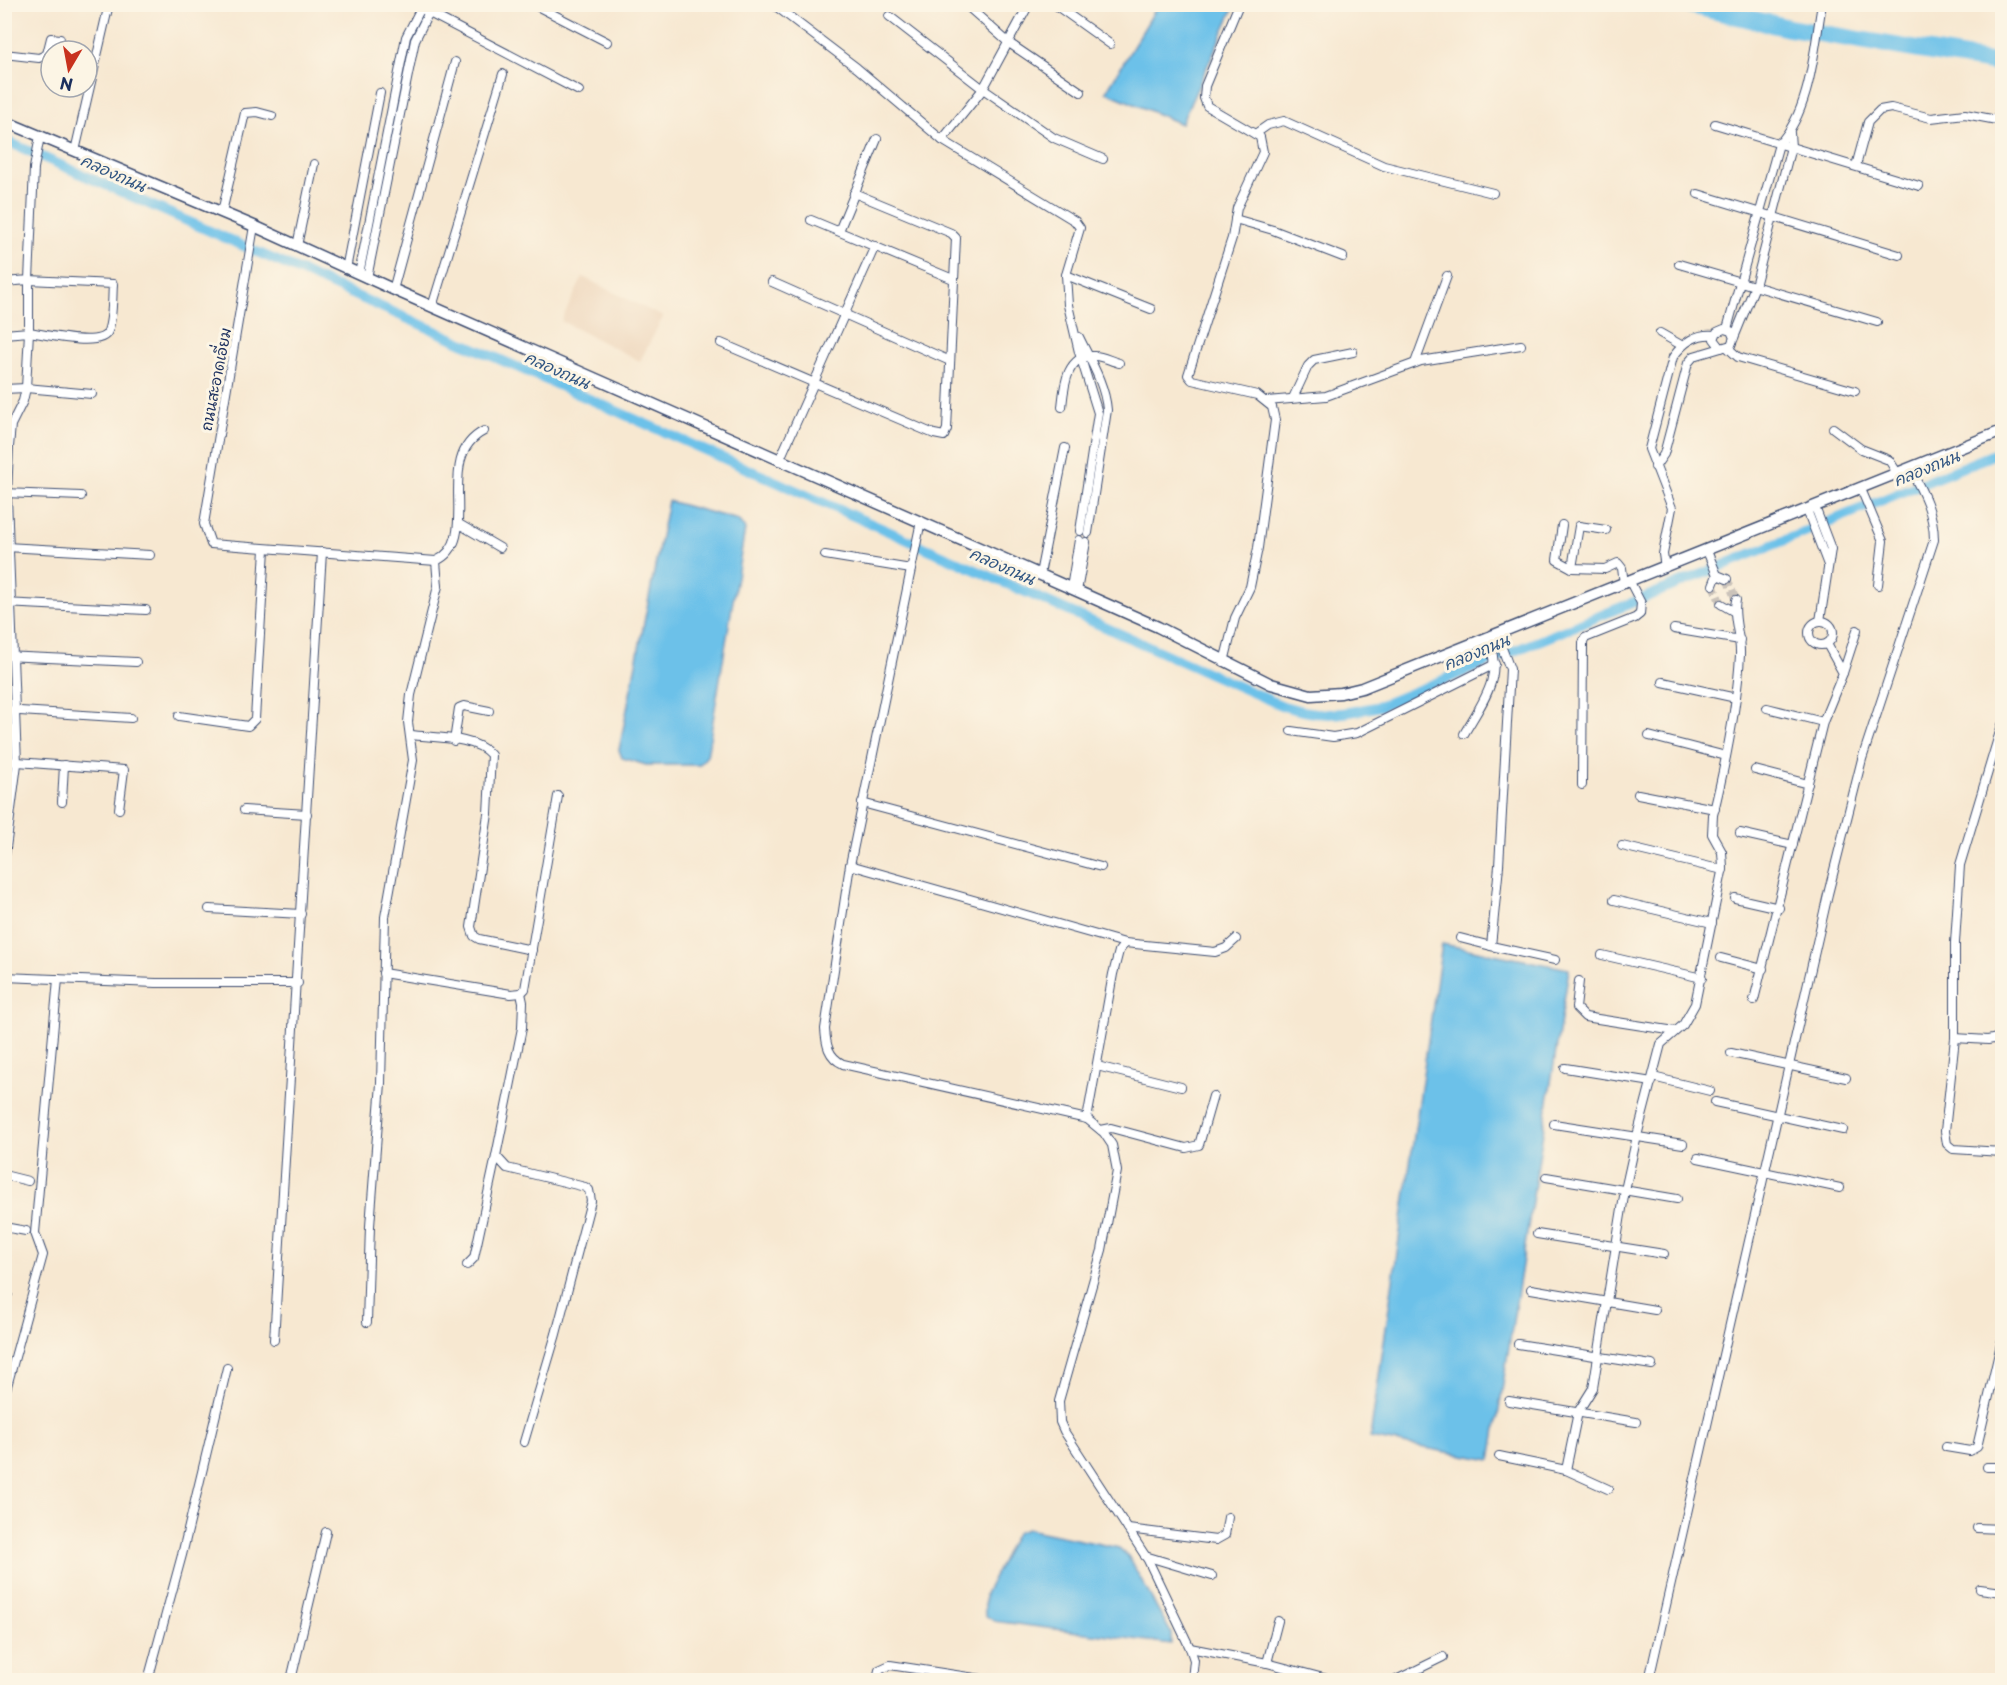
<svg xmlns="http://www.w3.org/2000/svg" width="2007" height="1685" font-family="'Playpen Sans','Playpen Sans Thai',sans-serif">
<style>
.built{fill:#eed6bb}
.water{fill:#6cc1e9;stroke:#4478a4;stroke-width:1.5}
.lines{fill:none;stroke-linecap:round;stroke-linejoin:round}
.canal{stroke:#6cc1e9;stroke-width:10}
.river{stroke:#6cc1e9;stroke-width:18}
.minor-tunnel{stroke:#cbc3ba;stroke-width:8;stroke-dasharray:8 4;stroke-linecap:butt}
.minor-casing{stroke:#3c4b6f;stroke-width:10}
.tertiary-casing{stroke:#3c4b6f;stroke-width:13}
.minor{stroke:#fff;stroke-width:8}
.tertiary{stroke:#fff;stroke-width:10}
.labels{text-anchor:middle;dominant-baseline:central;stroke-width:6;stroke-linejoin:round;paint-order:stroke}
.street-label{font-size:15px;fill:#1b2f5e;stroke:#fcf5e5}
.water-label{font-size:16px;font-style:italic;fill:#2f5481;stroke:#fcf5e5}
</style>
<rect width="100%" height="100%" fill="#fcf5e5"/>
<filter id="ink" filterUnits="userSpaceOnUse"><feTurbulence type="fractalNoise" baseFrequency=".0167" numOctaves="2"/><feDisplacementMap in="SourceGraphic" scale="12" xChannelSelector="R" yChannelSelector="G"/><feConvolveMatrix kernelMatrix="1 2 1 2 8 2 1 2 1" color-interpolation-filters="sRGB"/></filter>
<filter id="wash" filterUnits="userSpaceOnUse"><feTurbulence type="fractalNoise" baseFrequency=".008" numOctaves="4" result="noise"/><feDisplacementMap in="SourceGraphic" scale="24" xChannelSelector="R" yChannelSelector="G"/><feGaussianBlur stdDeviation="1.35" result="paint"/><feColorMatrix in="noise" values="0 0 0 0 0 0 0 0 0 0 0 0 0 0 0 0 0 1.4 0 .05"/><feComposite in="paint" operator="in"/></filter>
<g filter="url(#wash)">
<rect width="100%" height="100%" fill="#f7e8d1"/>
<polygon class="built" points="583,277 663,317 640,361 561,321"/>
<g class="water">
<polygon points="1158,5 1235,5 1181,124 1106,92"/>
<polygon points="668,501 738,520 745,529 707,756 699,765 646,765 622,758 619,750"/>
<polygon points="1442,944 1569,969 1491,1460 1370,1438"/>
<polygon points="1027,1529 1119,1548 1128,1556 1171,1633 1171,1644 994,1621 985,1615 985,1594 1016,1533"/>
</g>
<g class="lines">
<path class="canal" d="M4 140 1283 706C1324 718 1339 715 1380 706L2002 451"/>
<polyline class="river" points="1686,4 1789,28 2002,64"/>
</g>
</g>
<g filter="url(#ink)">
<g class="lines">
<g class="minor-tunnel">
<polyline points="1727,579 1736,600"/>
<polyline points="1713,585 1721,604"/>
</g>
<defs>
<g id="minor">
<polyline points="412,4 579,91"/>
<polyline points="533,4 607,42"/>
<polyline points="773,4 857,68 942,140 1075,221 1080,228 1066,275 1068,305 1079,352 1098,413 1080,531"/>
<polyline points="965,4 1009,43 1081,92"/>
<polyline points="1054,4 1110,44"/>
<polyline points="889,16 983,89 1054,138 1103,159"/>
<polyline points="4,54 39,58 47,54 51,38 60,39"/>
<polyline points="1715,124 1919,186"/>
<polyline points="1255,134 1268,125 1284,121 1384,166 1493,193"/>
<polyline points="942,140 983,89 1029,4"/>
<polyline points="75,151 109,4"/>
<polyline points="1856,166 1868,122 1880,110 1891,108 1931,118 1965,114 2002,121"/>
<polyline points="1698,194 1899,255"/>
<polyline points="222,212 245,113 257,112 272,116"/>
<polyline points="1235,219 1273,230 1343,257"/>
<polyline points="811,220 953,279"/>
<path d="M254 226 204 524 211 544 436 561C484 539 431 458 484 431"/>
<polyline points="839,231 877,139"/>
<polyline points="297,246 314,164"/>
<polyline points="1679,264 1877,322"/>
<polyline points="346,269 380,93"/>
<polyline points="359,274 406,37 423,4"/>
<polyline points="1066,275 1151,309"/>
<polyline points="367,278 415,40 433,4"/>
<path d="M29 280 113 284C112 298 113 318 108 331 102 349 45 334 29 332Z"/>
<polyline points="4,282 29,280 34,168 40,136"/>
<polyline points="772,282 950,361"/>
<polyline points="393,290 455,62"/>
<polyline points="432,307 503,74"/>
<path d="M1727 329 1779 144C1811 110 1814 49 1822 4"/>
<polyline points="1660,333 1681,345"/>
<polyline points="4,334 29,332 26,388 23,401 11,425 9,447 7,497 17,764 4,863"/>
<path d="M1079 337C1090 360 1105 384 1107 410L1088 533"/>
<polyline points="1734,338 1731,331 1724,329 1717,332 1714,339 1721,348 1731,345 1755,286 1791,147 1790,133"/>
<polyline points="721,343 934,434 944,436 947,429 956,238 951,233 854,193"/>
<polyline points="1728,348 1738,357 1855,391"/>
<polyline points="1415,363 1447,276"/>
<polyline points="4,389 26,388 92,394"/>
<polyline points="1293,398 1308,366 1314,360 1353,352"/>
<polyline points="1267,401 1326,396 1421,361 1521,345"/>
<path d="M1062 407C1064 387 1066 354 1095 356 1102 356 1111 361 1119 363"/>
<polyline points="1833,428 1861,449 1889,460 1898,474"/>
<polyline points="779,461 875,246"/>
<polyline points="1655,467 1664,454 1688,363 1694,356 1721,348"/>
<polyline points="1861,489 1883,541 1878,585"/>
<polyline points="4,493 81,496"/>
<polyline points="1815,507 1831,549 1820,621"/>
<polyline points="1807,510 1828,565"/>
<path d="M921 521 850 865 825 1029C826 1044 828 1057 843 1064L1087 1119 1104 1133 1112 1145 1117 1171 1102 1250 1059 1401 1060 1422 1064 1431 1148 1560 1190 1648 1194 1660 1192 1680"/>
<polyline points="459,524 500,548"/>
<polyline points="1562,525 1557,560 1572,568"/>
<polyline points="1606,530 1579,526 1572,568 1605,569 1618,563 1622,568 1624,584"/>
<polyline points="6,547 150,555"/>
<polyline points="1707,551 1717,575 1727,579"/>
<polyline points="825,555 911,569"/>
<path d="M1665 568 1663 554 1672 508 1649 449 1673 357C1684 342 1696 333 1715 335"/>
<polyline points="1040,574 1065,448"/>
<polyline points="1713,585 1717,575"/>
<polyline points="1071,588 1079,540"/>
<polyline points="1077,591 1086,542"/>
<polyline points="4,603 146,610"/>
<polyline points="1721,604 1733,611"/>
<circle cx="1821" cy="633" r="12"/>
<polyline points="1674,629 1740,640"/>
<polyline points="1497,635 1510,669 1499,866 1491,946 1555,960"/>
<polyline points="4,656 136,662"/>
<polyline points="1224,662 1235,618 1250,587 1258,548 1275,420 1272,407 1257,395 1192,380 1188,375 1232,238 1237,208 1263,152 1260,137 1207,106 1204,98 1205,86 1239,4"/>
<polyline points="1843,673 1857,630"/>
<polyline points="1663,682 1736,698"/>
<polyline points="1767,708 1823,722"/>
<polyline points="4,710 131,718"/>
<polyline points="179,716 248,726 255,719 265,549"/>
<polyline points="2002,725 1960,865 1955,943 1955,1038 1945,1131 1947,1144 1953,1149 2002,1152"/>
<polyline points="1291,731 1333,737 1357,733 1495,664"/>
<path d="M1464 734C1483 701 1504 677 1488 638"/>
<path d="M411 735C434 738 476 736 491 755L488 814 471 927 474 936 479 939 532 950"/>
<polyline points="1649,736 1726,756"/>
<polyline points="454,741 459,708 464,706 489,711"/>
<polyline points="4,761 124,770 119,809"/>
<polyline points="1755,770 1808,784"/>
<polyline points="1582,785 1583,643 1585,638 1635,618 1640,614 1641,603 1630,582"/>
<polyline points="1638,794 1715,809"/>
<polyline points="62,802 64,765"/>
<polyline points="862,803 1101,867"/>
<polyline points="244,810 307,814"/>
<polyline points="1740,833 1793,845"/>
<polyline points="1622,846 1723,870"/>
<polyline points="850,865 1125,943"/>
<polyline points="1735,898 1779,908"/>
<polyline points="1614,900 1712,923"/>
<polyline points="209,909 301,914"/>
<polyline points="1460,938 1491,946"/>
<polyline points="1602,955 1702,978"/>
<polyline points="1721,958 1763,969"/>
<polyline points="383,973 511,994 521,993 525,989 558,796"/>
<polyline points="4,977 156,983 298,983"/>
<polyline points="1579,981 1576,1008 1585,1017 1675,1031"/>
<polyline points="521,993 523,1002 522,1028 496,1156 507,1168 585,1187 589,1190 591,1201 556,1334 524,1442"/>
<polyline points="1754,1000 1823,722 1843,673 1827,644"/>
<polyline points="1955,1038 1988,1040 2002,1037"/>
<polyline points="1731,1053 1846,1078"/>
<polyline points="1097,1066 1181,1087"/>
<polyline points="1565,1068 1652,1082"/>
<polyline points="1653,1077 1710,1091"/>
<polyline points="1715,1102 1843,1130"/>
<polyline points="1087,1119 1113,974 1119,951 1125,943 1215,952 1226,948 1236,939"/>
<polyline points="1554,1124 1683,1144"/>
<polyline points="1101,1130 1111,1128 1186,1148 1199,1145 1213,1096"/>
<polyline points="1698,1158 1840,1188"/>
<polyline points="4,1175 28,1181"/>
<polyline points="1546,1177 1677,1199"/>
<polyline points="4,1227 26,1231"/>
<polyline points="1537,1234 1664,1254"/>
<polyline points="467,1265 474,1258 496,1156"/>
<polyline points="1531,1289 1655,1310"/>
<polyline points="4,1293 8,1294"/>
<polyline points="367,1322 370,1226 381,1083 385,917 413,760 408,722 411,695 438,586 436,561"/>
<polyline points="274,1340 322,552"/>
<polyline points="1518,1344 1652,1365"/>
<polyline points="4,1397 43,1255 35,1233 58,979"/>
<polyline points="1509,1401 1636,1422"/>
<polyline points="4,1433 7,1446 4,1455"/>
<polyline points="1946,1447 1970,1451 1977,1447 2002,1340"/>
<polyline points="1499,1456 1566,1470 1608,1489"/>
<polyline points="1987,1467 2002,1467"/>
<path d="M1566 1470 1578 1412 1593 1388 1625 1190 1637 1136 1661 1044 1683 1025 1695 1004 1723 867 1722 852 1712 834 1713 815C1726 762 1737 709 1740 655 1741 636 1732 618 1736 600"/>
<polyline points="1977,1528 2002,1529"/>
<polyline points="1128,1529 1216,1540 1225,1535 1228,1517"/>
<polyline points="1145,1556 1212,1576"/>
<polyline points="1980,1589 2002,1592"/>
<polyline points="1190,1648 1267,1663 1331,1680"/>
<polyline points="1267,1663 1278,1621"/>
<polyline points="148,1680 182,1555 227,1368"/>
<polyline points="291,1680 326,1532"/>
<polyline points="877,1680 879,1670 890,1665 988,1680"/>
<polyline points="1396,1680 1443,1657"/>
<path d="M1649 1680 1828 894 1862 759 1934 540C1934 513 1923 492 1910 469"/>
</g>
<polyline id="tertiary" points="4,121 254,226 399,292 1077,591 1158,627 1271,684 1311,695 1341,693 1362,688 2002,431"/>
</defs>
<use href="#minor" class="minor-casing"/>
<use href="#tertiary" class="tertiary-casing"/>
<use href="#minor" class="minor"/>
<use href="#tertiary" class="tertiary"/>
</g>
</g>
<g class="labels">
<g class="street-label">
<text transform="translate(215 379) rotate(-79)">ถนนสะอาดเอี่ยม</text>
</g>
<g class="water-label">
<text transform="translate(114 172) rotate(24)">คลองถนน</text>
<text transform="translate(558 369) rotate(24)">คลองถนน</text>
<text transform="translate(1926 467) rotate(-22)">คลองถนน</text>
<text transform="translate(1003 565) rotate(24)">คลองถนน</text>
<text transform="translate(1476 651) rotate(-22)">คลองถนน</text>
</g>
</g>
<rect width="2007" height="1685" fill="none" stroke="#fcf5e5" stroke-width="24"/>
<g transform="translate(69 69) rotate(190)"><circle r="28" fill="#fcf5e5" stroke="#a2a6af" stroke-width="1.5"/>
<path d="M0-4.5L10 22L0 15L-10 22Z" fill="#c8321e"/>
<text y="-9" font-size="16" font-weight="bold" text-anchor="middle" fill="#1b2f5e">N</text>
</g>
</svg>
